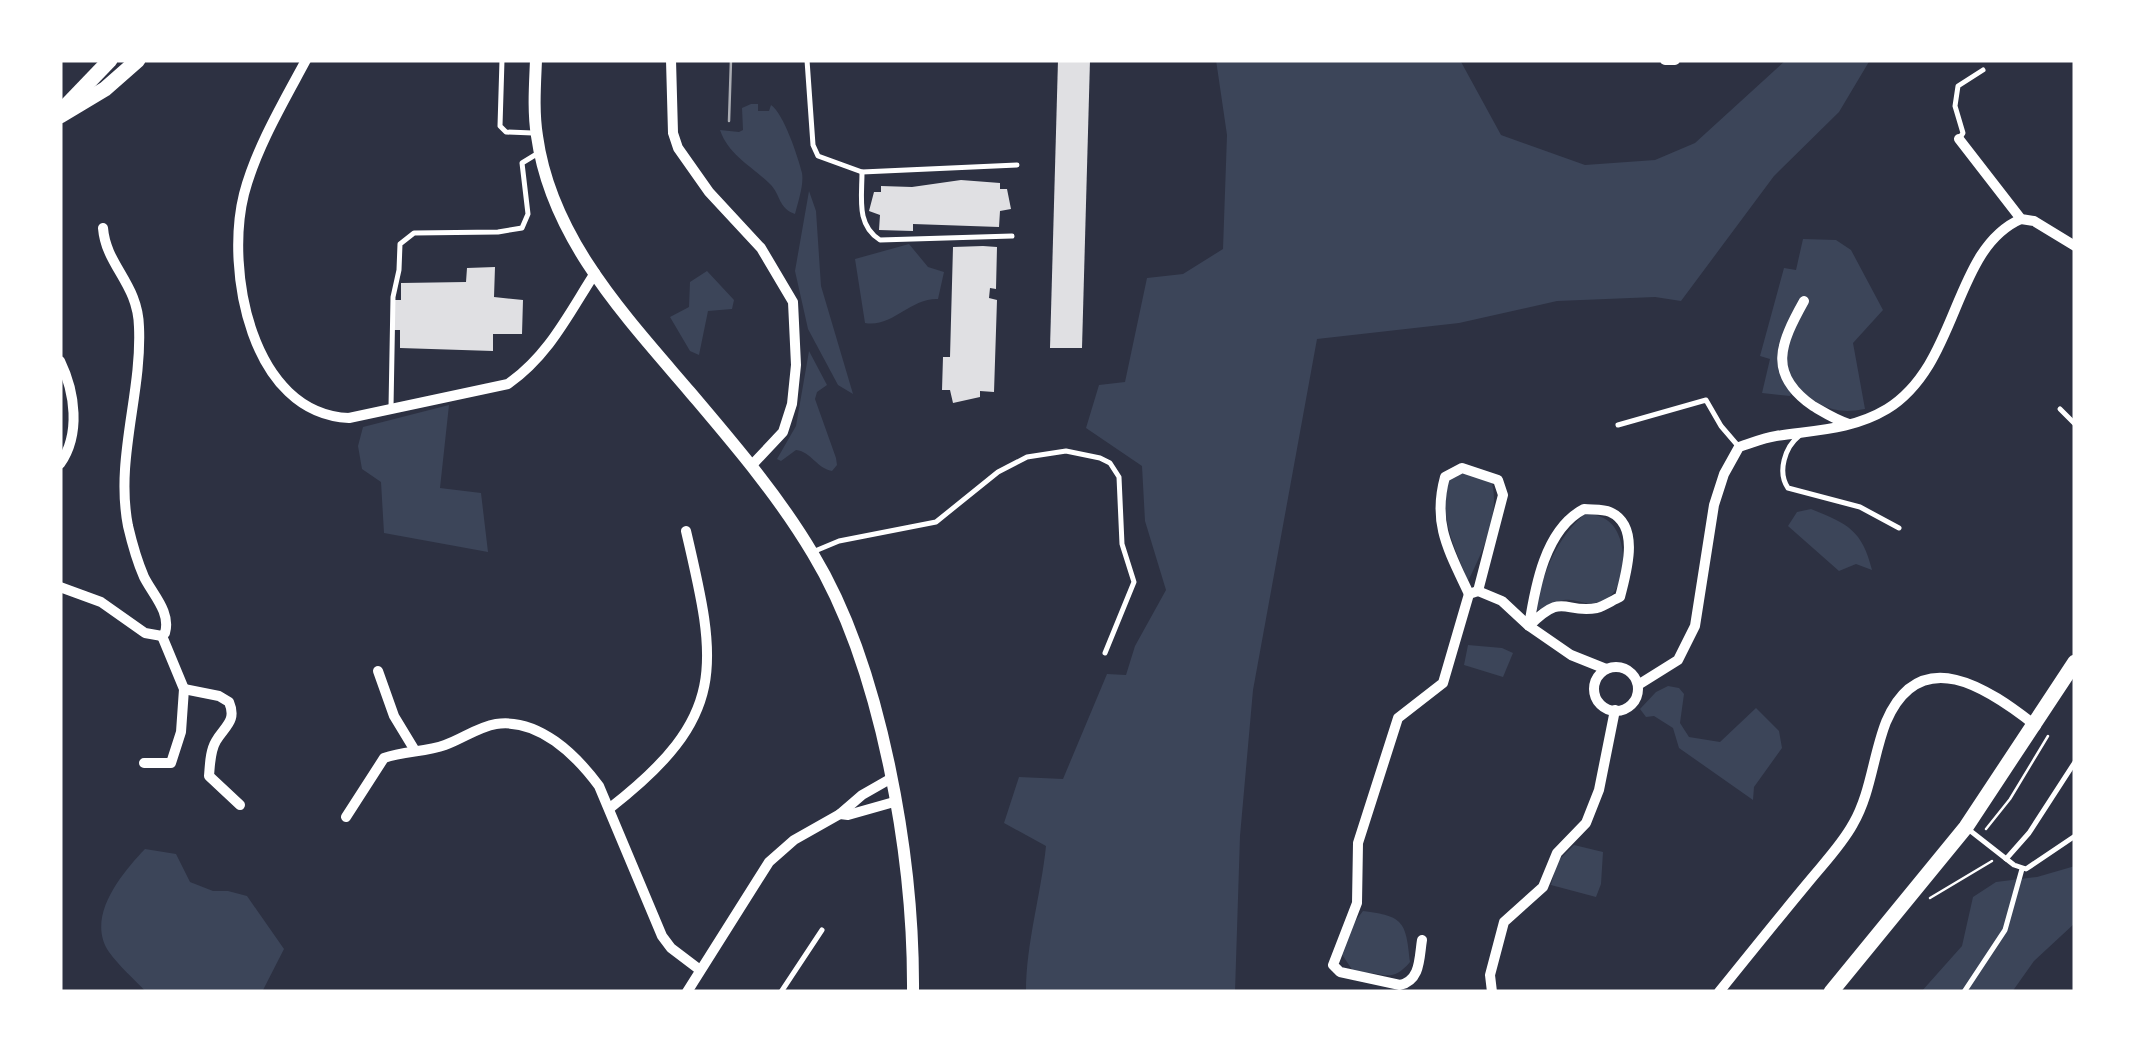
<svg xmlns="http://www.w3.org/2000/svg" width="2135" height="1052" font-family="'Crimson Pro',serif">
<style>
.green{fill:#3c4559}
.building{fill:#e0e0e3}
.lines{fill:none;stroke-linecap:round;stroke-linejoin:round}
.path{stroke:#fff;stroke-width:2.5}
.service{stroke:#fff;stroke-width:5}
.minor{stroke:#fff;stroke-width:10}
.tertiary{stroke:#fff;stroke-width:12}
.primary{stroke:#fff;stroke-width:15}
.tram{stroke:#abadb3;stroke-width:2.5}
</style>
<rect width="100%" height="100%" fill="#2d3142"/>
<g class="green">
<path d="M1216 60H1460L1501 135 1585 165 1655 160 1695 143 1786 60H1870L1839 112 1774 176 1681 301 1655 297 1557 301 1459 323 1317 339 1253 690 1240 836 1235 992H1026C1026 943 1041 895 1046 846L1004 823 1019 777 1063 779 1107 674 1126 675 1135 646 1166 590 1145 521 1142 466 1086 428 1099 385 1125 382 1147 278 1183 274 1223 249 1227 135Z"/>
<path d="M751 104H758V111H769L771 105C784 114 798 157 802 173 804 185 798 202 795 214 778 208 781 195 770 184 752 166 729 156 720 130L739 132 743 130 742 108Z"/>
<polygon points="809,191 816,211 821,286 853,394 838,385 808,329 795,271"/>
<path d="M1803 239 1836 240 1851 250 1883 310 1853 343 1865 409C1834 415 1820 407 1796 386L1790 396 1762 393 1770 359 1760 356 1784 268 1796 270Z"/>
<path d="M909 244 928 267 944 272 938 299C910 298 892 328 865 323L855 259Z"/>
<polygon points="707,271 734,300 732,309 708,311 699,355 690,351 670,317 689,307 690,282"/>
<path d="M809 351 827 385 817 392 815 399 836 458 837 465 832 471C816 468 812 452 796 450L781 461 777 459 796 426Z"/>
<polygon points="449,405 440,488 481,493 488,552 384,533 381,482 362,469 358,446 363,427"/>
<path d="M1463 473 1492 483C1500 515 1482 553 1468 581 1454 546 1437 514 1450 477Z"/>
<path d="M1811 509C1848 524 1862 530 1872 570L1856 564 1839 571 1788 526 1797 512Z"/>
<path d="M1586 513C1604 516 1614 521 1620 539 1627 562 1624 598 1595 603 1585 605 1574 598 1564 600 1555 601 1544 608 1535 611 1543 573 1556 538 1586 513Z"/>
<polygon points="1468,645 1502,648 1513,653 1503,677 1464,665"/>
<polygon points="1668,686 1679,688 1684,694 1680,723 1689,737 1720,742 1756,708 1779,731 1782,748 1754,787 1753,800 1679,748 1673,728 1654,716 1646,717 1640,709 1656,692"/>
<polygon points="1574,845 1603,852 1601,884 1596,897 1551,885 1557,862"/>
<path d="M145 849 176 854 190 882 213 891H228L247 896 284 949 262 992H146C134 979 119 966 109 952 85 917 122 873 145 849Z"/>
<polygon points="2075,866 2075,923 2034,961 2012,992 1921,992 1962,946 1973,897 1996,882 2037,877"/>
<path d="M1363 911C1404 916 1406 922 1410 962 1389 987 1381 968 1355 974L1341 953 1350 928Z"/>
</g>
<g class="building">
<polygon points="1058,60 1090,60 1082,348 1050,348"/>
<polygon points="961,180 1000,183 1000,189 1007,189 1011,209 1000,211 999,227 913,224 913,231 879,230 880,215 869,211 874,192 881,192 881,186 912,187"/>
<polygon points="983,246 997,247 996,289 990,288 989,298 997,300 994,392 980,391 980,397 953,403 950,390 942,390 943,357 950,357 953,247"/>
<polygon points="495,267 494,297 523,300 522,334 493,334 493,351 400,348 400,330 394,330 395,300 401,300 401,283 466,282 467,268"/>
</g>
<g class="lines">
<g class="path">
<polyline points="1986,829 2010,799 2048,736"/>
<polyline points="1930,898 1992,861"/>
</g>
<g class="service">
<polyline points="502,60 500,126 506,132 533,133"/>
<polyline points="807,60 813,145 818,156 862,172 1017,165"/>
<polyline points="1959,139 1963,133 1955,106 1958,86 1983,70"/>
<path d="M862 172C862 198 856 225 880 240L1012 236"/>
<polyline points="391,407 393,297 399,270 400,244 414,233 498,232 522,228 528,214 522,163 540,152"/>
<polyline points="2060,409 2075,424"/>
<polyline points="1618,425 1706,400 1721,426 1739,447"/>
<path d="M1799 436C1785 447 1777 472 1788 488L1860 507 1899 528"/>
<polyline points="815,551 839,541 936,522 998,472 1027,457 1066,451 1100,458 1110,463 1119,477 1122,544 1134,582 1105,653"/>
<polyline points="1968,829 2014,865 2026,869 2075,836"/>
<polyline points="2006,859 2029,833 2075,762"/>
<polyline points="781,992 822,930"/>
<polyline points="1964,992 2005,930 2022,869"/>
</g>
<g class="minor">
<path d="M306 60C284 101 256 148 244 194 225 270 251 414 349 418L508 384C549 355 568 315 595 273"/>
<polyline points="671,60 673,133 678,148 709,192 761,248 793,302 796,365 792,404 783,432 752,465"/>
<polyline points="1665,60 1675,60"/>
<polyline points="1959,139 2021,219 2034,221 2075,246"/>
<path d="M1804 301C1780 344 1767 374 1813 406 1825 413 1836 420 1849 424"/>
<path d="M60 361C75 392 81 434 60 464"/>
<path d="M1584 509C1592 510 1603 509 1610 512 1641 526 1626 573 1620 597 1613 600 1604 606 1597 608 1563 614 1564 591 1529 626 1535 587 1545 529 1584 509Z"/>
<path d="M60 587 101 602 145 633 162 636 165 633C171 612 153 595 144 577 137 561 132 543 128 526 115 459 142 394 139 327 138 283 106 266 103 228"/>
<path d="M1469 594C1449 551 1432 524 1445 477L1462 468 1498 480 1503 495 1478 591"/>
<circle cx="1616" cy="689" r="22"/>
<polyline points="378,671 394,716 414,749"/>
<path d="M1638 685 1678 660 1695 626 1714 505 1724 474 1739 447C1752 443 1763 438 1776 436 1815 430 1852 430 1887 409 1960 364 1952 249 2021 219"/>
<path d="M184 689 219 696 229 702C237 721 225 726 216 741 210 751 210 765 209 776L240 805"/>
<polyline points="144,763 171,763 181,732 184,689 162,636"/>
<path d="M610 808C728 716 718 667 686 531"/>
<polyline points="840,814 848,815 894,802"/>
<path d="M346 817 384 758C404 751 426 752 445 745 462 739 478 727 496 724 539 718 576 755 599 786L662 936 671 948 700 970"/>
<path d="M1422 940C1419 958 1421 980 1400 985L1340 972 1333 965 1357 903 1358 843 1398 718 1443 683 1469 594 1478 591 1502 601 1529 626 1571 655 1606 669"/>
<polyline points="687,992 769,862 794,840 840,814 862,795 890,779"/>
<polyline points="1492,992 1490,975 1504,922 1543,887 1557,853 1586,823 1599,790 1615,710"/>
<path d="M1719 992C1748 956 1777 920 1806 885 1822 865 1841 846 1853 824 1871 793 1873 755 1886 722 1920 642 1988 688 2036 726"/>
</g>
<path class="tertiary" d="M536 60C535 85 533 111 537 136 551 238 625 316 690 392 734 444 778 495 813 554 882 668 914 859 913 992"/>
<g class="primary">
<polyline points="61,111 110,60"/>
<polyline points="60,116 105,89 138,60"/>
<polyline points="1831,992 1966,827 2075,662"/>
</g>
<polyline class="tram" points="729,121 731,60"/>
</g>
<rect width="2135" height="1052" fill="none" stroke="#ffffff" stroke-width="125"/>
</svg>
